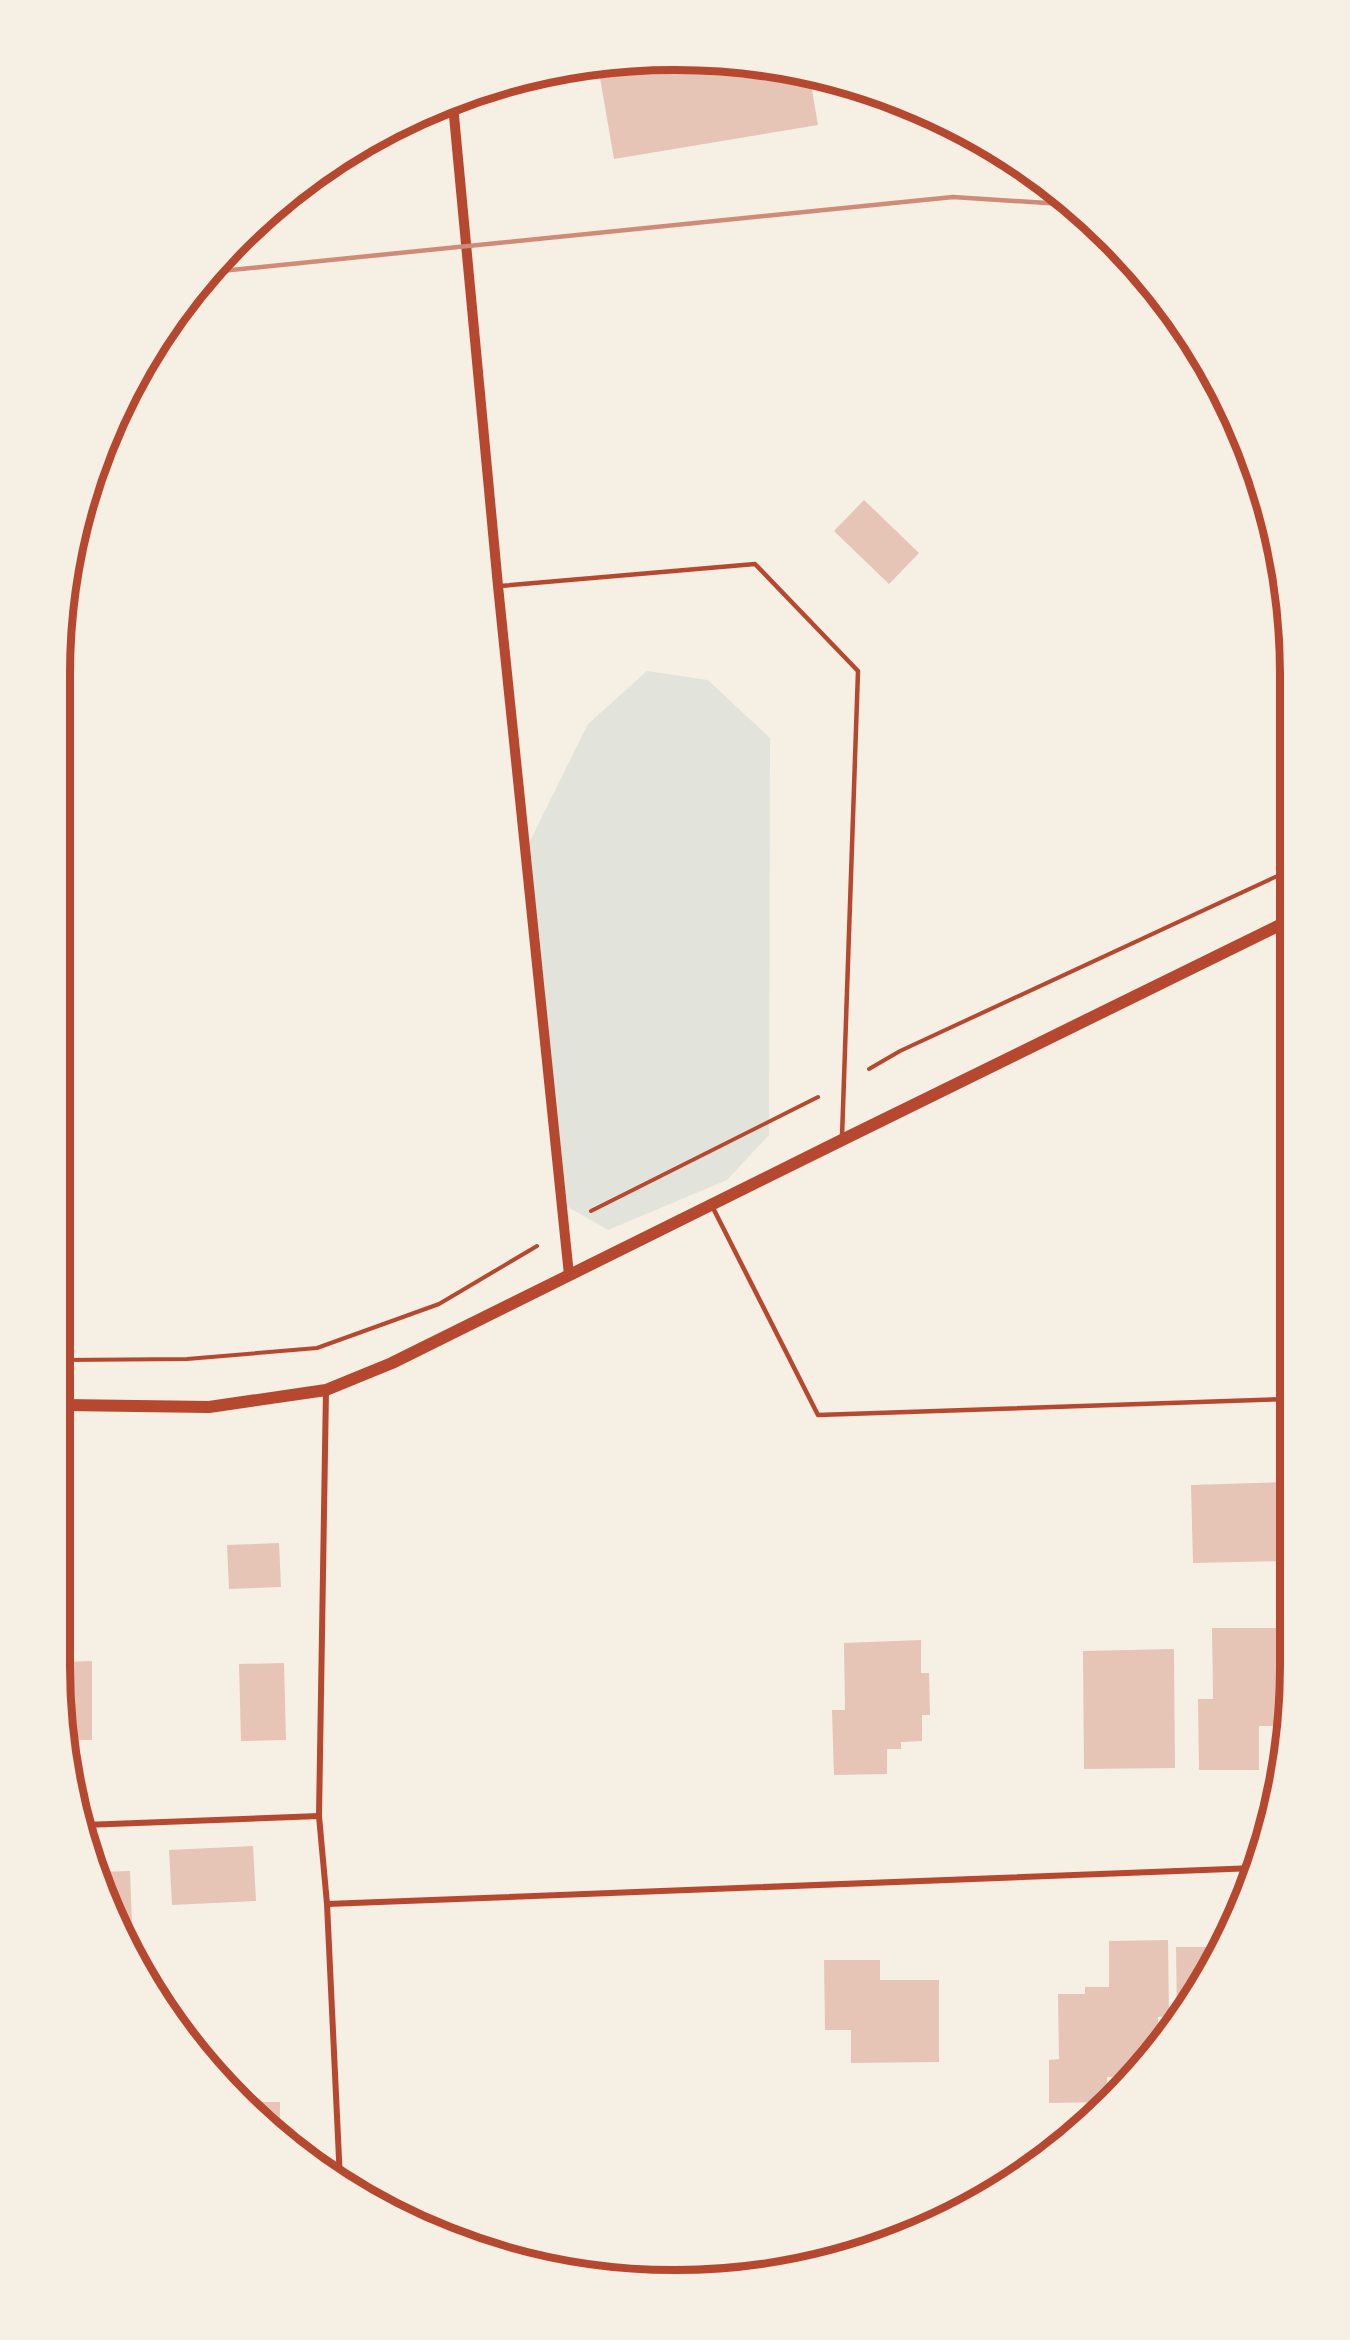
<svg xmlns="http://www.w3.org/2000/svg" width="1350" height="2340" font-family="Georgia,serif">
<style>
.green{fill:#e2e4dc}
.building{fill:#e6c5b7}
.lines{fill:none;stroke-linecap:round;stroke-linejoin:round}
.path{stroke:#b5482f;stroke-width:4}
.service{stroke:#b5482f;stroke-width:4.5}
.minor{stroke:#b5482f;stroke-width:6}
.tertiary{stroke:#b5482f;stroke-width:10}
.secondary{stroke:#b5482f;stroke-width:12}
.rail{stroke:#cf8b77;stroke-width:4.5}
.rim{fill:none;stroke:#b5482f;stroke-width:8}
</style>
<rect width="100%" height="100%" fill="#f6efe4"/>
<polygon class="green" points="647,671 708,680 770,738 769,1135 727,1180 608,1230 561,1203 525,851 588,724"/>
<g class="building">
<polygon points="689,63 756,65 810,78 818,125 614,159 600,78"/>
<polygon points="864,500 919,553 889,584 834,531"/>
<polygon points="1288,1482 1288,1561 1193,1563 1191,1485"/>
<polygon points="279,1543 281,1587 229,1589 227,1545"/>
<polygon points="1212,1628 1288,1628 1289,1705 1284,1726 1259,1726 1259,1770 1199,1770 1198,1699 1213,1699"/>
<polygon points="921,1640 921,1673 929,1673 930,1715 922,1715 922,1741 901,1742 901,1749 887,1749 887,1774 834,1775 832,1710 845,1710 844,1643"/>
<polygon points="1174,1649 1175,1768 1084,1769 1083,1651"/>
<polygon points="92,1661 92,1740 65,1740 65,1662"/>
<polygon points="284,1663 286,1740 241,1741 239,1664"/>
<polygon points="253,1846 256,1901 172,1905 169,1850"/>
<polygon points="130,1871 133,1952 124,1937 96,1872"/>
<polygon points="1168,1940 1169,2016 1158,2017 1158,2041 1138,2070 1131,2077 1107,2077 1108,2100 1105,2102 1049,2103 1049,2060 1059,2059 1058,1994 1085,1994 1085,1987 1109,1987 1109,1941"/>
<polygon points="1176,1947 1219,1947 1207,1973 1177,2015"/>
<polygon points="824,1960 880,1960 880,1980 939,1980 939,2062 851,2063 851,2030 825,2030"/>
<polygon points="243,2102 280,2102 280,2133"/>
</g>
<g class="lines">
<g class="path">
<polyline points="869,1069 900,1051 1286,872"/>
<polyline points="591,1211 818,1097"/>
<polyline points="64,1360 187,1359 317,1348 439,1304 537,1246"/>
</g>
<g class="service">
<polyline points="500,586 755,564 858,671 842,1137"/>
<polyline points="712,1206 818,1415 1288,1399"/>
</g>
<g class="minor">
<polyline points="326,1390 319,1816 327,1904 340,2180"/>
<polyline points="84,1825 319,1816"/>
<polyline points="327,1904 1255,1868"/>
</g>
<polyline class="tertiary" points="453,105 498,586 569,1275"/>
<polyline class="secondary" points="64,1405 209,1407 326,1390 392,1363 842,1140 1286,922"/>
<polyline class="rail" points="211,272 953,197 1063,204"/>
</g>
<path d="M0 0H1350V2340H0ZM674 70H676A604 604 0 0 1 1280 674V1666A604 604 0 0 1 676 2270H674A604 604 0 0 1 70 1666V674A604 604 0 0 1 674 70Z" fill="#f6efe4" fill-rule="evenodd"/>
<path class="rim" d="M674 70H676A604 604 0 0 1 1280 674V1666A604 604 0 0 1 676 2270H674A604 604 0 0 1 70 1666V674A604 604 0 0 1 674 70Z"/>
</svg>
